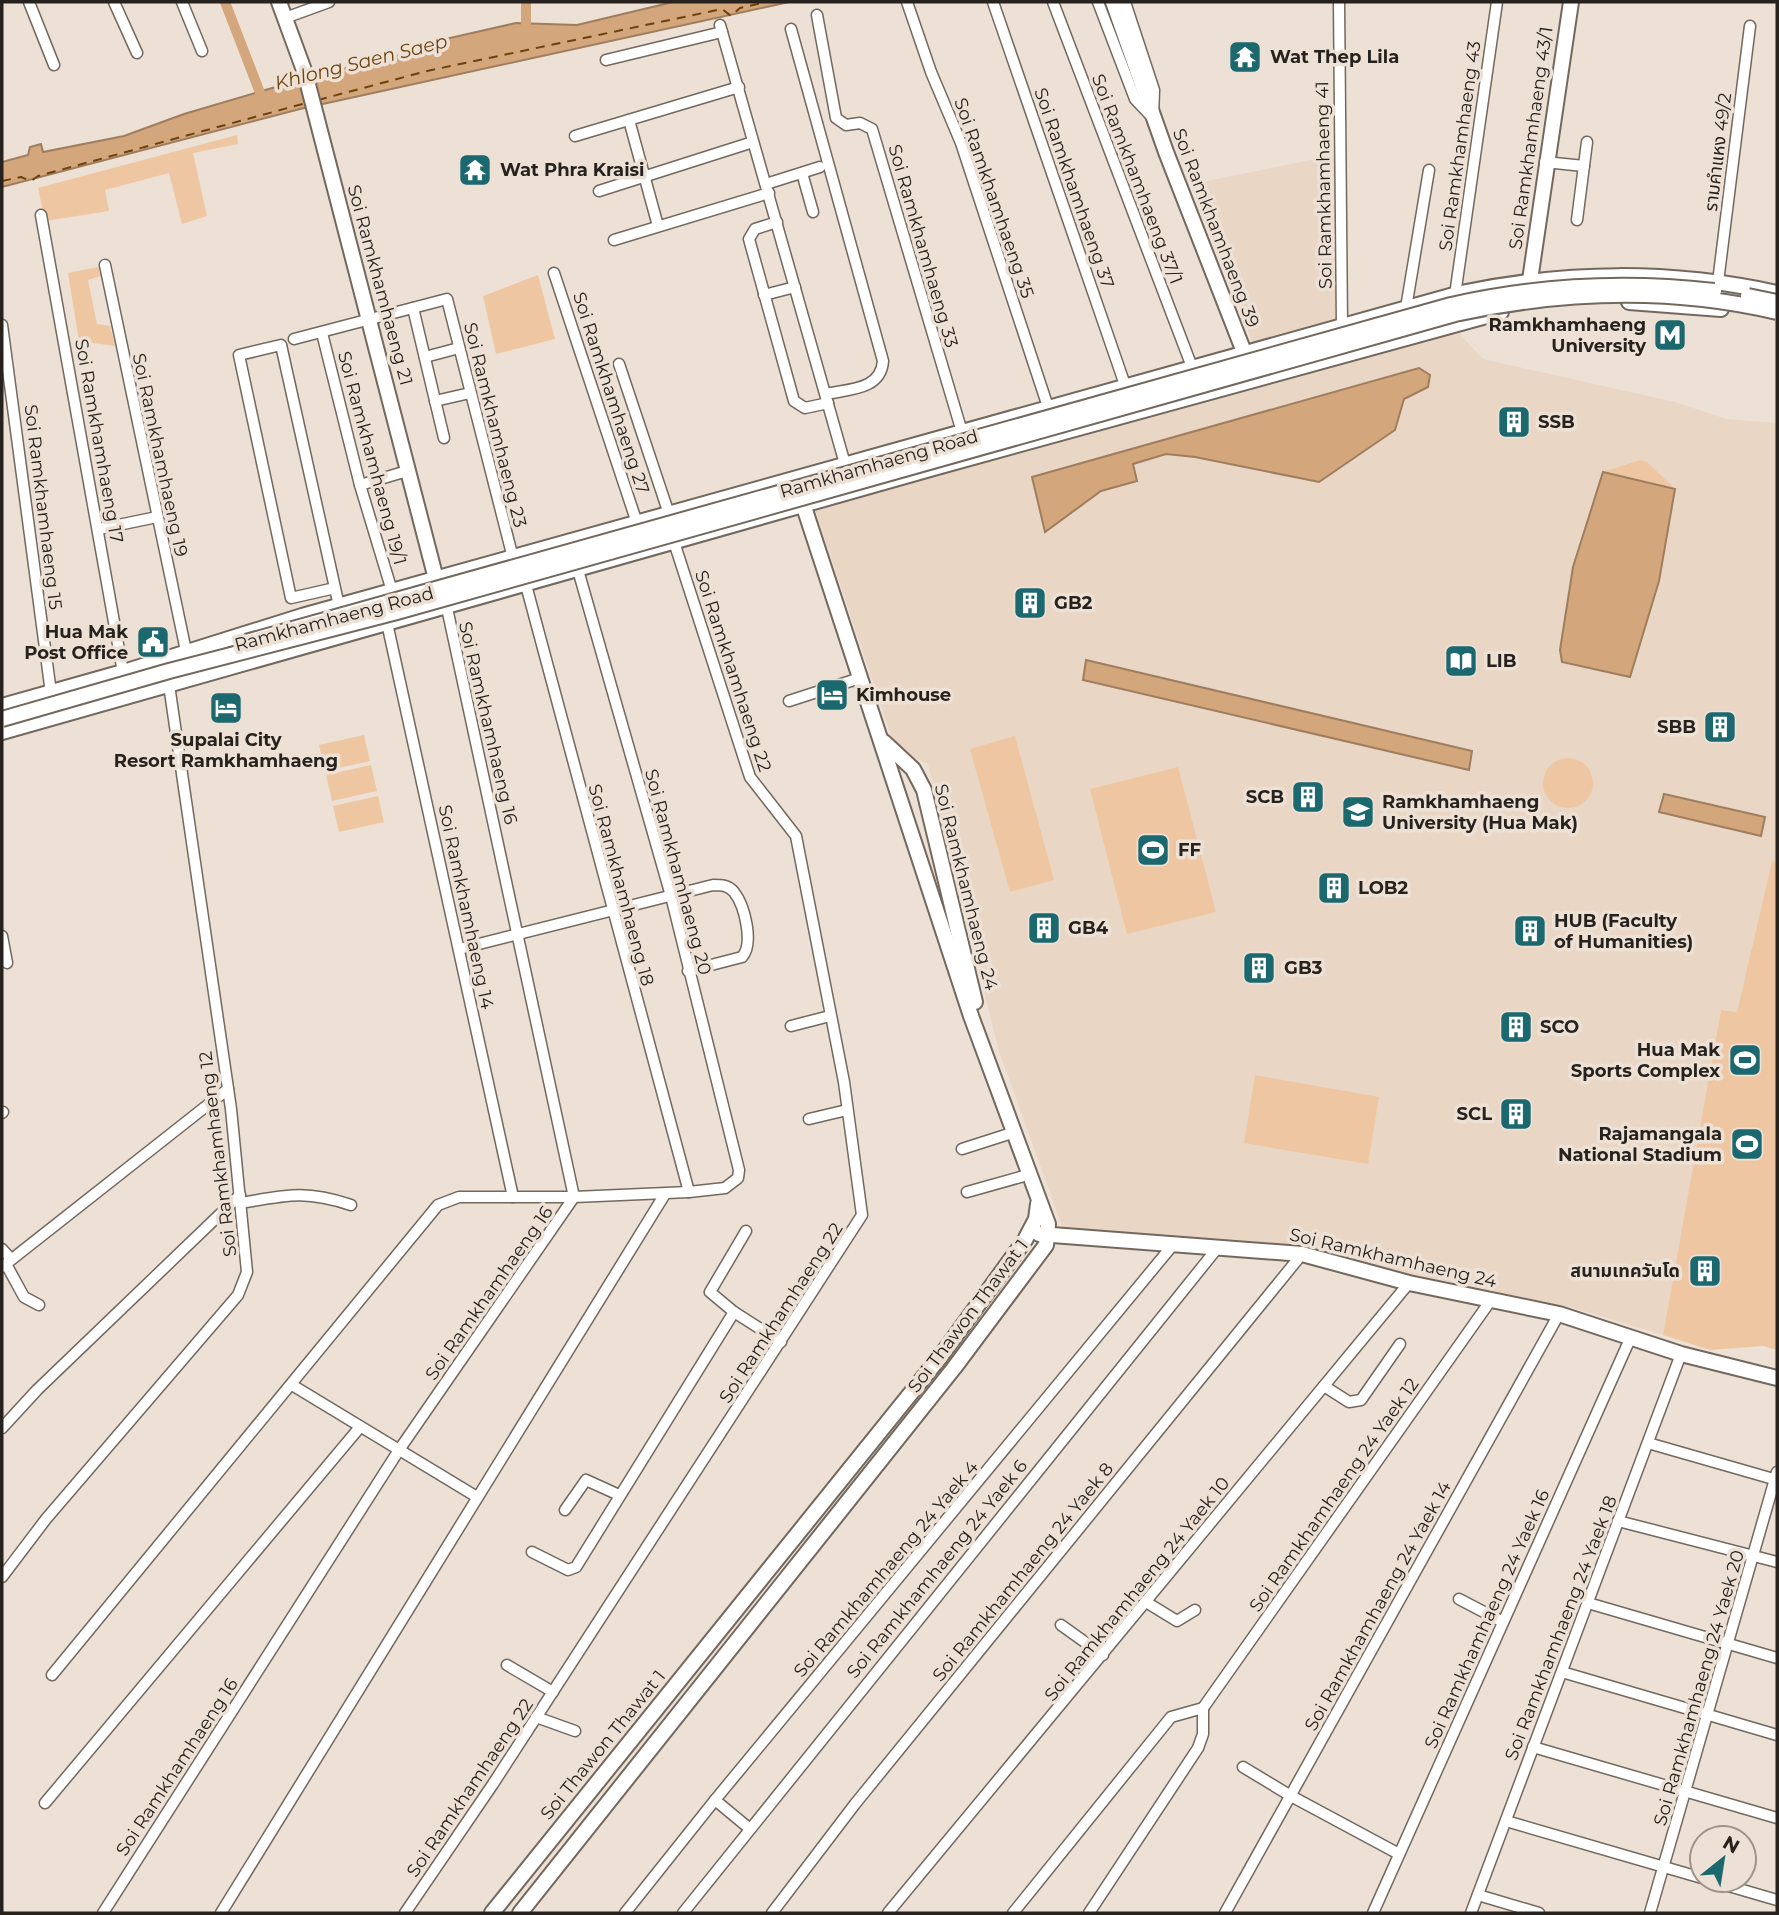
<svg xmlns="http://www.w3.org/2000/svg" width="1779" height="1915" font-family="Montserrat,'Noto Sans Thai',sans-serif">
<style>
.built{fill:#e9d6c5}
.green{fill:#eec7a2}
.water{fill:#d3a67b;stroke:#9f7e5f;stroke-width:2}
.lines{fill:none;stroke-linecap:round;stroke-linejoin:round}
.canal{stroke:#d3a67b;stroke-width:10}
.ferry{stroke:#6d420e;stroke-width:2;stroke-dasharray:9 7;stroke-linecap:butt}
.street-casing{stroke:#73685e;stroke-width:13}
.secondary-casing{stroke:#73685e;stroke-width:18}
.primary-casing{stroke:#73685e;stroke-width:18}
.street{stroke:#fff;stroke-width:10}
.secondary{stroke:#fff;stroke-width:14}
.primary{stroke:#fff;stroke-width:14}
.primary-bridge-casing{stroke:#73685e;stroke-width:18;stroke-linecap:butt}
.primary-bridge{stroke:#fff;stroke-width:14}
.labels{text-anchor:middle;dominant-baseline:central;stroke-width:7;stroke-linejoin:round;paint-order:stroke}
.poi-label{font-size:18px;font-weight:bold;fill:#27221e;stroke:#ede0d5;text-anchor:start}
.street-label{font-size:18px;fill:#27221e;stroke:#ede0d5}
.water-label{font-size:19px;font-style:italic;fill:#6d420e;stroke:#ede0d5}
</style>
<rect width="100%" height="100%" fill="#ede0d5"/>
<g class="built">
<polygon points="1341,154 1344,320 1252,343 1202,182"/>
<polygon points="1456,330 1483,359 1675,402 1726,419 1777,423 1777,862 1772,861 1737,1012 1721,1010 1663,1335 1577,1309 1284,1246 1063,1229 998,1048 928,764 896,750 814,507"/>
</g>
<g class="green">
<polygon points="237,135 238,144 193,153 207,216 182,224 169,173 105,190 109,211 45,221 38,188"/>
<polygon points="98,267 101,276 88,280 97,324 110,326 115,346 79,341 68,273"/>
<polygon points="538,275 555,339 496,354 483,296"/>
<polygon points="1640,460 1647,462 1675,489 1603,472"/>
<polygon points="364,735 370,761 325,771 319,745"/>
<polygon points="1015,736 1054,880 1010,892 970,749"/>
<circle cx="1568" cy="783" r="25"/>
<polygon points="371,765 377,791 332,801 326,775"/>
<polygon points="1178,767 1216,912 1127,934 1090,789"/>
<polygon points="378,796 384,822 339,832 333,806"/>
<polygon points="1772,861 1777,862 1777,1350 1763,1346 1710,1350 1663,1335 1721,1010 1737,1012"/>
<polygon points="1255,1075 1379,1097 1368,1164 1244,1143"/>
</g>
<g class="water">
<polygon points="673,2 789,2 300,109 2,187 2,162 28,155 30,147 41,144 43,152 124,136 184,114 313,76 430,48 432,42 516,23 577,25"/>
<polygon points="1419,368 1430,375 1428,387 1404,399 1395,430 1319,482 1195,457 1166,454 1133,464 1137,481 1101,491 1045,532 1032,477"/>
<polygon points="1603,472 1675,489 1659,581 1630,677 1562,662 1560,650 1573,567"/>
<polygon points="1086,660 1472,751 1469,770 1083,680"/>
<polygon points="1664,794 1765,817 1761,836 1659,812"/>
</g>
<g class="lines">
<g class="canal">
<polyline points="225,2 264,103"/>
<polyline points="526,36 526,2"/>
</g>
<g class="ferry">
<polyline points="318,100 427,71 722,9 731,16 740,8 766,2"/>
<polyline points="2,181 21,177 31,181 38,176 306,103"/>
</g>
<defs>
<g id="street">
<polyline points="29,2 54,65"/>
<polyline points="114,2 137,53"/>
<polyline points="182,2 202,51"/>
<polyline points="907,2 931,72 961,143 1048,407"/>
<polyline points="993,2 1125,385"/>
<polyline points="1053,2 1192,367"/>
<polyline points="1098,2 1135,99 1153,118 1154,90 1125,2"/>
<polyline points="1339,2 1342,326"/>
<polyline points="817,15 836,118 846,125 860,123 872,129 962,432"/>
<polyline points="285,18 329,2"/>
<polyline points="720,25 845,464"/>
<path d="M791 29 883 361C881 390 849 389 826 394"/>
<polyline points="606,60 722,32"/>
<polyline points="629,120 658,226"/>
<polyline points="575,136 739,87"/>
<polyline points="1545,162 1584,166"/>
<polyline points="802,173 813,212"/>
<polyline points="766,184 820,167"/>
<polyline points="599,191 753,142"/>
<polyline points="41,215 123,672"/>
<polyline points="1577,220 1587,142"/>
<polyline points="777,222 755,229 749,239 794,401 805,408 828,403"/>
<polyline points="614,240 769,193"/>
<polyline points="105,265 186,651"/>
<polyline points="554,273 637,523"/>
<polyline points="1718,282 1750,26"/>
<polyline points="764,295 795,287"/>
<polyline points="1455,295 1497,2"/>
<polyline points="413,308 444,438"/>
<polyline points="1406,308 1429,170"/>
<polyline points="2,325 51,693"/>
<polyline points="322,333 360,485 392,591"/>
<polyline points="294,339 447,299 513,558"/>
<polyline points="425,357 459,348"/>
<polyline points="619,364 669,514"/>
<polyline points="435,401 470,393"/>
<polyline points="360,485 407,471"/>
<polyline points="99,529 157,517"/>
<polyline points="526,585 689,1192"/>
<polyline points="335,588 291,598 239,355 281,345 339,606"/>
<polyline points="387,623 513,1197"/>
<polyline points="789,701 860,678"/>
<polyline points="2,936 7,963"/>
<path d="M459 949 713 885C722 885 728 885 734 892 745 906 754 944 742 957L688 971"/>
<polyline points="791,1026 830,1016"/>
<polyline points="2,1113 3,1112"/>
<polyline points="809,1119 847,1110"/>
<polyline points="962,1149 1015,1132"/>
<polyline points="967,1192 1031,1174"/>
<path d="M241 1203C288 1195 305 1190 351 1205"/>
<polyline points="746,1231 710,1292 734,1312 781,1342"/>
<polyline points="2,1249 11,1259"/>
<polyline points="6,1264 24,1297 39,1305"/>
<polyline points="2,1267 228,1089"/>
<polyline points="292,1385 477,1497"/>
<polyline points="1324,1386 1349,1402 1361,1400 1400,1344"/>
<polyline points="2,1428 37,1390 240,1195"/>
<polyline points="1648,1443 1777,1480"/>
<polyline points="565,1510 586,1480 619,1495"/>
<polyline points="1618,1521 1777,1562"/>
<polyline points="532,1552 568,1570 576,1567 734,1312"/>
<polyline points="2,1577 46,1519 238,1295 247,1272 231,1109 169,685"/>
<polyline points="1459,1599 1503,1622"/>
<polyline points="1146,1602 1177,1621 1195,1610"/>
<polyline points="1588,1603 1777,1658"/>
<polyline points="1061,1625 1103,1655"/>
<polyline points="507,1665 553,1692"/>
<polyline points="1562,1672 1777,1735"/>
<polyline points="52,1675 438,1205 459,1197 574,1197 689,1192 725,1188 738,1178 739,1170 671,896 578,570"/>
<polyline points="1203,1708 1491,1300"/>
<polyline points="536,1717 575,1731"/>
<polyline points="1533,1747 1777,1818"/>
<polyline points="1243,1767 1291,1796 1399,1854"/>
<polyline points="715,1800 750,1829"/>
<polyline points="45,1803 360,1427"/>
<polyline points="1506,1821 1702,1878"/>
<polyline points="1708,1880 1777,1900"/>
<polyline points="1478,1895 1539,1913"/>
<polyline points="103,1913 399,1450 574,1197 447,608"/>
<polyline points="221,1913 665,1194"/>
<polyline points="405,1913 493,1784 862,1215 844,1082 796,836 750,777 674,542"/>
<polyline points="625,1913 715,1800 1172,1246"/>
<polyline points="683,1913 1219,1246"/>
<polyline points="772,1913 855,1804 1302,1254"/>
<polyline points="888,1913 1409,1283"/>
<polyline points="1013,1913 1171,1717 1203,1708"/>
<polyline points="1089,1913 1198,1748 1203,1734 1203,1708"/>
<polyline points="1225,1913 1559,1314"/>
<polyline points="1373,1913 1630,1339"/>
<polyline points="1471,1913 1681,1354"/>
<polyline points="1650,1913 1777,1472"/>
</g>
<g id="secondary">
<polyline points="279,2 305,73 436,579"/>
<polyline points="1113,2 1166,152 1244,352"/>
<polyline points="1530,280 1571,2"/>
<polyline points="884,742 913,769 924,790 975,1002"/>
<polyline points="1039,1234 1302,1254 1409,1283 1559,1314 1681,1354 1777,1378"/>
<polyline points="492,1913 940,1357 1025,1240 1036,1219 1038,1204"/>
<polyline points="520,1913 954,1368 1046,1245 1048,1224 971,1016 804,507"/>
</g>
<g id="primary">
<polyline points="1629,302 1721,309"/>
<path d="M2 706 130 670 302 616 1461 293C1568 271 1670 270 1777 293"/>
<polyline points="2,732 937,467 1501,312"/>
</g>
</defs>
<use href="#street" class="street-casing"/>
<use href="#secondary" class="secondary-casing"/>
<use href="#primary" class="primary-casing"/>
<use href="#street" class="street"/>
<use href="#secondary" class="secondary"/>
<use href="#primary" class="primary"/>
<defs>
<g id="primary-bridge">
<polyline points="1748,296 1777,302"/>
<path d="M246 642 1451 305C1539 285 1624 281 1714 291"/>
<path d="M2 719 169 671 397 612 1455 314C1561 291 1671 287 1777 312"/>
</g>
</defs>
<use href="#primary-bridge" class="primary-bridge-casing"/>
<use href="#primary-bridge" class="primary-bridge"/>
</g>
<defs>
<symbol id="temple-square" viewBox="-11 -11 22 22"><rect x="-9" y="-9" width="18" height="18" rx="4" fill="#1c686f" stroke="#ede0d5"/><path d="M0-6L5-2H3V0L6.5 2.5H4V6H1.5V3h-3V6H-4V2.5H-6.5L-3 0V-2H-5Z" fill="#fff"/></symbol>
<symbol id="metro-square" viewBox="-11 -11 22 22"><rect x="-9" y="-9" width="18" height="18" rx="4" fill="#1c686f" stroke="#ede0d5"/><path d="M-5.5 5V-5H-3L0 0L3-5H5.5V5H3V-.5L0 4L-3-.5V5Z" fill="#fff"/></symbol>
<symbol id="building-square" viewBox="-11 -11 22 22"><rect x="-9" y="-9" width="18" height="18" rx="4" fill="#1c686f" stroke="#ede0d5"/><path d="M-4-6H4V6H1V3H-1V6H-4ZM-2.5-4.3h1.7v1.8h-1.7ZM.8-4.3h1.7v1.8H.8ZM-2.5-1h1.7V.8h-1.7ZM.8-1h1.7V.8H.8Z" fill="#fff"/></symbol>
<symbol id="civic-square" viewBox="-11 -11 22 22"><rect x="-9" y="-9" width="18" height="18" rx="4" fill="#1c686f" stroke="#ede0d5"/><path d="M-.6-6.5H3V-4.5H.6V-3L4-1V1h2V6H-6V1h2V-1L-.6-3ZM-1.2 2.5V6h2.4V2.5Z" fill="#fff"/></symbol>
<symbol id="library-square" viewBox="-11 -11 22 22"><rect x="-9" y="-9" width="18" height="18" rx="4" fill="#1c686f" stroke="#ede0d5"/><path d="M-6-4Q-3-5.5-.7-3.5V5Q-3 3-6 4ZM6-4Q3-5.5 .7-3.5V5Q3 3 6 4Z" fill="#fff"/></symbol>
<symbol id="hotel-square" viewBox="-11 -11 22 22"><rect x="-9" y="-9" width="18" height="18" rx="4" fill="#1c686f" stroke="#ede0d5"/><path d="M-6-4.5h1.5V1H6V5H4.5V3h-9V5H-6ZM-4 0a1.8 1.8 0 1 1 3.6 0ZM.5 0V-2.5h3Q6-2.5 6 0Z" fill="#fff"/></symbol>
<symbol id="university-square" viewBox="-11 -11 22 22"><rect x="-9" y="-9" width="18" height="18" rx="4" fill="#1c686f" stroke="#ede0d5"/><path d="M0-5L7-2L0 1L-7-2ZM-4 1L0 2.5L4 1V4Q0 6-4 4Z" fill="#fff"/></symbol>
<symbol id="stadium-square" viewBox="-11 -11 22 22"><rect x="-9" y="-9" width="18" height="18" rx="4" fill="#1c686f" stroke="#ede0d5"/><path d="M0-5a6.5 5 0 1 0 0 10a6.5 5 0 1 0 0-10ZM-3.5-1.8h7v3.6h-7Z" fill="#fff"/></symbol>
</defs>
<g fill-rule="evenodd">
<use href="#temple-square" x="1226" y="38" width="38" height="38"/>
<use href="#temple-square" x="456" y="151" width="38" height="38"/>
<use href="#metro-square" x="1651" y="316" width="38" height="38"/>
<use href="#building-square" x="1495" y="403" width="38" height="38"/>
<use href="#building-square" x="1011" y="584" width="38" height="38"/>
<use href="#civic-square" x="134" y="623" width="38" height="38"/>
<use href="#library-square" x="1442" y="642" width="38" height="38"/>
<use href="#hotel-square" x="813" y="676" width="38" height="38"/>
<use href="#hotel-square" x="207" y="689" width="38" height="38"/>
<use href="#building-square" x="1701" y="708" width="38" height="38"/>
<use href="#building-square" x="1289" y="778" width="38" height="38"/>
<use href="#university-square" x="1339" y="793" width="38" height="38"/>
<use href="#stadium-square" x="1134" y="831" width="38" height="38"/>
<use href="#building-square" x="1315" y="869" width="38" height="38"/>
<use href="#building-square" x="1025" y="909" width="38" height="38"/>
<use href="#building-square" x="1511" y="912" width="38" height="38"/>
<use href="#building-square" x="1240" y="949" width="38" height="38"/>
<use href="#building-square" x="1497" y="1008" width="38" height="38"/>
<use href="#stadium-square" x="1726" y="1041" width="38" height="38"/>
<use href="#building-square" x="1497" y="1095" width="38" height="38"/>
<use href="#stadium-square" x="1728" y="1125" width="38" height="38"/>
<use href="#building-square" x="1686" y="1252" width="38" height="38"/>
</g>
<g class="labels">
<g class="poi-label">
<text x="1270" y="57">Wat Thep Lila</text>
<text x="500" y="170">Wat Phra Kraisi</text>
<text x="1646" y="325" text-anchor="end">Ramkhamhaeng<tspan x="1646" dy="21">University</tspan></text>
<text x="1538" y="422">SSB</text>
<text x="1054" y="603">GB2</text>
<text x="128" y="632" text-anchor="end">Hua Mak<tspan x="128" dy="21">Post Office</tspan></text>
<text x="1486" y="661">LIB</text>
<text x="856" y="695">Kimhouse</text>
<text x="1696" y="727" text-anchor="end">SBB</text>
<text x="226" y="740" text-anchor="middle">Supalai City<tspan x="226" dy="21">Resort Ramkhamhaeng</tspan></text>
<text x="1284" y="797" text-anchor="end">SCB</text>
<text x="1382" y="802">Ramkhamhaeng<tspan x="1382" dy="21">University (Hua Mak)</tspan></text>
<text x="1178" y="850">FF</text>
<text x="1358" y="888">LOB2</text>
<text x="1554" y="921">HUB (Faculty<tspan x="1554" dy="21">of Humanities)</tspan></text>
<text x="1068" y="928">GB4</text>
<text x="1284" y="968">GB3</text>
<text x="1540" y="1027">SCO</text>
<text x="1720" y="1050" text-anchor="end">Hua Mak<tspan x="1720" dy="21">Sports Complex</tspan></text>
<text x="1492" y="1114" text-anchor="end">SCL</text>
<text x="1722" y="1134" text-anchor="end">Rajamangala<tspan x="1722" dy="21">National Stadium</tspan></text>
<text x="1680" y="1271" text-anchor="end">สนามเทควันโด</text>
</g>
<g class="street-label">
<text transform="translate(1531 138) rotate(-82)">Soi Ramkhamhaeng 43/1</text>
<text transform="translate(1460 146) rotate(-82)">Soi Ramkhamhaeng 43</text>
<text transform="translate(1718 152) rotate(-83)">รามคำแหง 49/2</text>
<text transform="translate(1137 179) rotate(69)">Soi Ramkhamhaeng 37/1</text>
<text transform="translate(1324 185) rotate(-91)">Soi Ramkhamhaeng 41</text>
<text transform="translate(1074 188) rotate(71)">Soi Ramkhamhaeng 37</text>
<text transform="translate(994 198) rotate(71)">Soi Ramkhamhaeng 35</text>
<text transform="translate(1216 228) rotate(69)">Soi Ramkhamhaeng 39</text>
<text transform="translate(923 246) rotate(74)">Soi Ramkhamhaeng 33</text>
<text transform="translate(380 285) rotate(75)">Soi Ramkhamhaeng 21</text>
<text transform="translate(611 393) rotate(72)">Soi Ramkhamhaeng 27</text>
<text transform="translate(495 425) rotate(76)">Soi Ramkhamhaeng 23</text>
<text transform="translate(99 441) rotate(80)">Soi Ramkhamhaeng 17</text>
<text transform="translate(160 455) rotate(78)">Soi Ramkhamhaeng 19</text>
<text transform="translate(372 458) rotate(75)">Soi Ramkhamhaeng 19/1</text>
<text transform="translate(879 464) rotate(-16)">Ramkhamhaeng Road</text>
<text transform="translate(43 507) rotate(83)">Soi Ramkhamhaeng 15</text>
<text transform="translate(334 619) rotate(-15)">Ramkhamhaeng Road</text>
<text transform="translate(733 671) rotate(72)">Soi Ramkhamhaeng 22</text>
<text transform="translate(488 723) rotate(77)">Soi Ramkhamhaeng 16</text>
<text transform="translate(678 872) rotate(75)">Soi Ramkhamhaeng 20</text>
<text transform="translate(621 885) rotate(75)">Soi Ramkhamhaeng 18</text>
<text transform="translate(966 887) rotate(76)">Soi Ramkhamhaeng 24</text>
<text transform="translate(466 907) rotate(78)">Soi Ramkhamhaeng 14</text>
<text transform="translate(218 1154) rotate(-97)">Soi Ramkhamhaeng 12</text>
<text transform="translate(1393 1258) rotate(13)">Soi Ramkhamhaeng 24</text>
<text transform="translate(489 1293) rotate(-55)">Soi Ramkhamhaeng 16</text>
<text transform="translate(781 1313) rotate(-57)">Soi Ramkhamhaeng 22</text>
<text transform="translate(968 1316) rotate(-53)">Soi Thawon Thawat 1</text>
<text transform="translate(1334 1495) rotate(-55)">Soi Ramkhamhaeng 24 Yaek 12</text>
<text transform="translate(886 1569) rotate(-50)">Soi Ramkhamhaeng 24 Yaek 4</text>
<text transform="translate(937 1569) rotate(-51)">Soi Ramkhamhaeng 24 Yaek 6</text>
<text transform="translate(1023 1572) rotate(-51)">Soi Ramkhamhaeng 24 Yaek 8</text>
<text transform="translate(1137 1589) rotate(-51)">Soi Ramkhamhaeng 24 Yaek 10</text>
<text transform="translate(1378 1606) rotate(-61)">Soi Ramkhamhaeng 24 Yaek 14</text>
<text transform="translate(1487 1619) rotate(-66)">Soi Ramkhamhaeng 24 Yaek 16</text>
<text transform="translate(1561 1628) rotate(-69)">Soi Ramkhamhaeng 24 Yaek 18</text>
<text transform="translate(1699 1688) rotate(-74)">Soi Ramkhamhaeng 24 Yaek 20</text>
<text transform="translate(603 1745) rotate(-51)">Soi Thawon Thawat 1</text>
<text transform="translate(177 1767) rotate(-57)">Soi Ramkhamhaeng 16</text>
<text transform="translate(470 1788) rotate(-56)">Soi Ramkhamhaeng 22</text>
</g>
<g class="water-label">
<text transform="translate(361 62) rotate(-14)">Khlong Saen Saep</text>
</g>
</g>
<rect width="1779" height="1915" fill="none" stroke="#27221e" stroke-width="7"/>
<g transform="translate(1723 1859) rotate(30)"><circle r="33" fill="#ede0d5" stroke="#9e948c" stroke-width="2"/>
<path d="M0-5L12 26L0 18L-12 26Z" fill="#1c686f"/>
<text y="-10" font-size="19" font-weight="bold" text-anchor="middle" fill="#27221e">N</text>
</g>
</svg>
